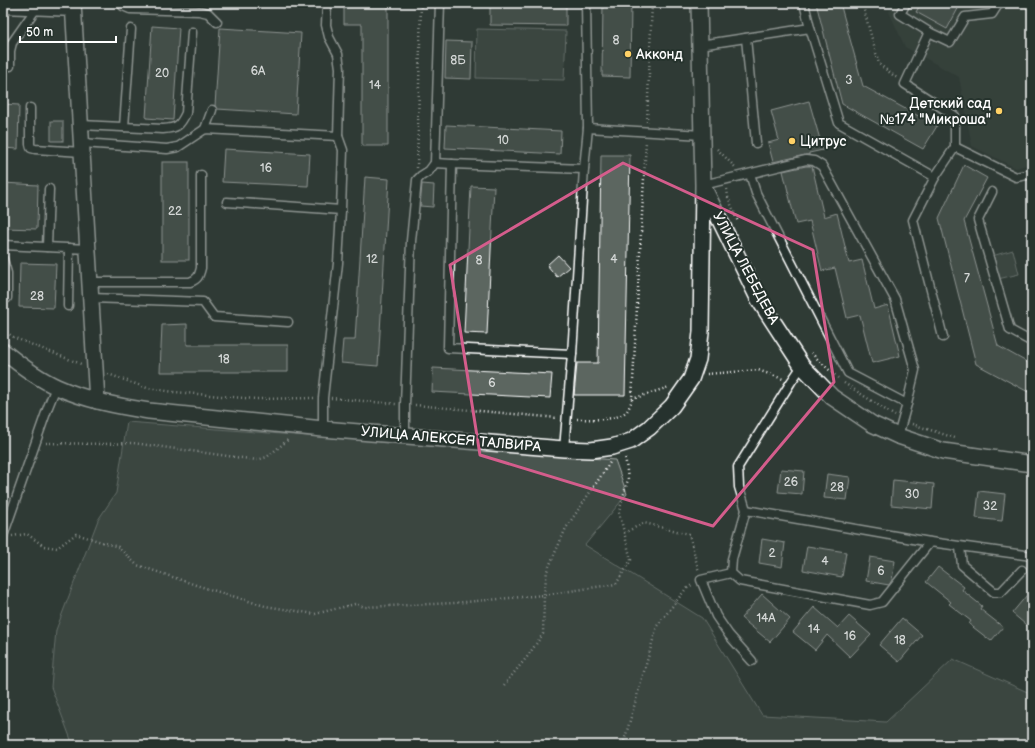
<svg xmlns="http://www.w3.org/2000/svg" width="1035" height="748" font-family="'Balsamiq Sans',sans-serif">
<style>
.built{fill:#3c4842}
.green{fill:#4a544f;stroke:#a4aaa7}
.building{fill:#5b6661;stroke:#fff}
.lines{fill:none;stroke-linecap:round;stroke-linejoin:round}
.lane-casing{stroke:#fff;stroke-width:11}
.street-casing{stroke:#fff;stroke-width:18}
.path{stroke:#fff;stroke-width:2.5;stroke-dasharray:1 3;stroke-linecap:butt}
.lane{stroke:#26332d;stroke-width:8}
.street{stroke:#26332d;stroke-width:15}
.marked{fill:none;stroke:#d45d8c;stroke-width:3;stroke-linejoin:round}
.poi-dot{fill:#ffd166;stroke:#26332d;stroke-width:1.5}
.labels{text-anchor:middle;dominant-baseline:central;stroke-width:4;stroke-linejoin:round;paint-order:stroke}
.number-label{font-size:12px;fill:#d6d9d8}
.poi-label{font-size:14px;fill:#fff;stroke:#26332d;text-anchor:start}
.street-label{font-size:14px;fill:#fff;stroke:#26332d}
</style>
<rect width="100%" height="100%" fill="#2f3b35"/>
<filter id="ink" filterUnits="userSpaceOnUse"><feTurbulence type="fractalNoise" baseFrequency=".025" numOctaves="2"/><feDisplacementMap in="SourceGraphic" scale="8" xChannelSelector="R" yChannelSelector="G"/><feConvolveMatrix kernelMatrix="1 2 1 2 8 2 1 2 1" color-interpolation-filters="sRGB"/></filter>
<g filter="url(#ink)">
<polygon class="built" points="895,3 1032,3 1032,163 1016,168 972,146 959,77 905,47 889,12"/>
<g class="green">
<polygon points="477,29 566,31 564,80 476,78"/>
<polygon points="1013,250 1019,274 998,279 992,256"/>
<polygon points="127,422 615,460 627,494 585,545 702,618 762,715 886,722 953,659 1032,694 1032,745 73,745 51,687 56,630 98,520 116,493"/>
</g>
<g class="building">
<polygon points="344,3 388,3 388,146 362,146 362,24 344,24"/>
<polygon points="490,3 566,3 566,26 490,25"/>
<polygon points="603,3 631,3 630,77 602,76"/>
<polygon points="816,3 840,3 863,86 937,126 923,149 842,104"/>
<polygon points="921,3 961,3 947,29 916,12"/>
<polygon points="152,26 179,28 173,120 146,118"/>
<polygon points="220,28 301,33 296,114 217,109 215,106"/>
<polygon points="446,41 472,42 471,79 445,78"/>
<polygon points="809,101 823,150 809,153 809,155 805,155 773,162 768,143 779,140 771,111"/>
<polygon points="3,104 19,105 18,149 3,148"/>
<rect x="51" y="121" width="12" height="20"/>
<polygon points="446,125 561,131 560,154 445,148"/>
<polygon points="224,149 310,154 308,186 222,182"/>
<polygon points="601,155 630,155 625,395 574,395 577,363 598,363"/>
<rect x="162" y="162" width="27" height="98"/>
<polygon points="964,165 987,178 964,221 998,346 1032,365 1032,394 976,364 939,218"/>
<polygon points="806,166 812,166 824,217 837,213 849,263 862,260 874,309 888,305 900,356 872,363 860,315 847,318 835,268 822,271 810,221 796,224 783,171"/>
<polygon points="365,177 389,179 378,366 341,363 343,340 355,340"/>
<polygon points="3,183 38,185 37,229 3,228"/>
<polygon points="422,184 434,185 433,207 420,206"/>
<polygon points="471,186 494,187 487,334 464,333"/>
<polygon points="558,255 569,267 557,277 547,265"/>
<polygon points="20,263 56,264 54,308 19,307"/>
<polygon points="187,324 187,345 288,345 288,372 160,372 162,325"/>
<polygon points="433,368 552,374 550,398 432,392"/>
<polygon points="781,469 804,471 802,494 778,492"/>
<polygon points="827,474 850,477 847,500 824,498"/>
<polygon points="893,480 934,484 932,509 891,505"/>
<polygon points="979,491 1005,494 1002,521 976,518"/>
<polygon points="762,539 785,543 782,567 759,563"/>
<polygon points="807,546 846,552 842,577 803,570"/>
<polygon points="870,557 895,561 892,580 889,585 866,581"/>
<polygon points="938,567 964,587 962,590 982,606 980,609 1003,627 991,641 969,624 971,621 949,604 951,602 926,582"/>
<polygon points="1032,589 1032,630 1012,613"/>
<polygon points="762,594 790,619 770,642 741,618"/>
<polygon points="814,607 838,628 849,616 871,635 850,657 827,635 815,650 793,632"/>
<polygon points="902,618 922,635 899,662 879,645"/>
</g>
<g class="lines">
<defs>
<g id="lane">
<polyline points="121,3 123,6 130,9 199,11 208,13 217,22"/>
<polyline points="804,3 810,28"/>
<polyline points="906,3 900,14 929,32 950,42 965,17 992,14 999,3"/>
<polyline points="3,9 74,12"/>
<polyline points="929,32 905,84 955,116 955,147"/>
<polyline points="746,38 756,143"/>
<polyline points="700,45 810,28 839,123 935,177"/>
<polyline points="10,66 10,51 12,43 35,10"/>
<polyline points="30,108 30,144 31,148 35,149 82,152"/>
<path d="M81 125 163 129C177 128 180 126 186 113L192 32"/>
<polyline points="124,127 131,29"/>
<polyline points="588,128 702,135"/>
<polyline points="205,129 212,110"/>
<polyline points="338,136 343,150 341,210"/>
<polyline points="82,143 167,149 178,147 205,129 338,136 340,68 338,54 329,37 326,25 327,3"/>
<polyline points="435,163 440,3"/>
<polyline points="750,174 756,193 848,373 907,404"/>
<polyline points="703,185 806,160 814,161 822,166 895,299 915,370 907,404 898,436"/>
<polyline points="992,192 978,220 1010,330 1032,342"/>
<polyline points="227,202 341,210 338,263 323,398 323,429"/>
<polyline points="3,245 88,249"/>
<polyline points="47,247 49,189"/>
<polyline points="3,259 7,273 7,298"/>
<path d="M90 282H190C198 279 199 276 201 268V175"/>
<polyline points="91,298 203,302 214,317 288,322"/>
<polyline points="68,306 69,248"/>
<polyline points="943,337 913,220 935,177 955,147 1016,177 1032,174"/>
<polyline points="572,354 448,348 452,164 584,169"/>
<polyline points="802,366 791,382 738,467 739,487 746,510 732,559 731,573 740,581 870,605 882,602 930,542"/>
<polyline points="405,435 405,405 411,241 417,180 421,176 429,171 435,163 452,164"/>
<polyline points="564,449 572,354 584,169 588,128 586,3"/>
<polyline points="746,510 930,542 1032,556"/>
<polyline points="3,536 48,407 56,387"/>
<polyline points="960,547 962,565 994,592 1001,592 1022,570"/>
<polyline points="731,573 701,580 716,616 729,635 752,661"/>
</g>
<g id="street">
<polyline points="73,3 97,401"/>
<polyline points="704,188 759,300 802,366 832,397 872,424 898,436 943,451 1032,464"/>
<path d="M3 351C20 365 37 378 57 387 86 400 117 406 149 411L323 429 564 449 591 450 612 447 631 441 649 428 672 406 691 379 698 359 701 332 703 185 699 3"/>
</g>
</defs>
<use href="#lane" class="lane-casing"/>
<use href="#street" class="street-casing"/>
<g class="path">
<polyline points="862,3 879,64 898,79"/>
<polyline points="647,122 652,3"/>
<polyline points="717,149 736,168"/>
<polyline points="417,168 421,3"/>
<polyline points="727,189 728,197 738,222"/>
<polyline points="3,330 15,338 81,364"/>
<polyline points="811,353 838,378"/>
<polyline points="108,374 147,388 174,392 256,399 314,398"/>
<polyline points="707,374 758,370 783,379"/>
<polyline points="844,383 895,416"/>
<polyline points="331,398 396,404"/>
<polyline points="632,399 669,387"/>
<polyline points="415,405 558,418"/>
<path d="M577 419C591 419 615 422 627 411 629 408 631 403 632 399L646 141"/>
<polyline points="912,424 955,438"/>
<polyline points="46,443 103,444 133,443 257,460 267,457 289,439"/>
<polyline points="624,533 644,523 689,534 699,572"/>
<polyline points="12,536 27,534 44,546 57,548 76,534 118,547 137,565 196,585 265,606 315,614 355,604 365,607 454,603 544,595 616,584 631,560 619,512 628,479 625,455"/>
<polyline points="504,685 527,657 543,634 544,595 547,571 566,528 611,461"/>
<polyline points="623,745 657,626 685,590 693,584"/>
</g>
<use href="#lane" class="lane"/>
<use href="#street" class="street"/>
</g>
</g>
<path d="M0 0H1035V748H0ZM623 163 813 250 834 382 713 526 480 455 450 265Z" fill="#2f3b35" fill-opacity=".55" fill-rule="evenodd"/>
<path class="marked" d="M623 163 813 250 834 382 713 526 480 455 450 265Z"/>
<g class="poi-dot">
<circle cx="628" cy="54" r="4"/>
<circle cx="999" cy="111" r="4"/>
<circle cx="792" cy="141" r="4"/>
</g>
<g class="labels">
<g class="number-label">
<text x="616" y="40">8</text>
<text x="458" y="60">8Б</text>
<text x="258" y="71">6А</text>
<text x="162" y="73">20</text>
<text x="849" y="80">3</text>
<text x="375" y="85">14</text>
<text x="503" y="140">10</text>
<text x="266" y="168">16</text>
<text x="175" y="211">22</text>
<text x="372" y="259">12</text>
<text x="614" y="259">4</text>
<text x="479" y="260">8</text>
<text x="967" y="278">7</text>
<text x="37" y="296">28</text>
<text x="224" y="359">18</text>
<text x="492" y="383">6</text>
<text x="791" y="482">26</text>
<text x="837" y="487">28</text>
<text x="912" y="494">30</text>
<text x="990" y="506">32</text>
<text x="772" y="553">2</text>
<text x="825" y="561">4</text>
<text x="881" y="571">6</text>
<text x="766" y="618">14А</text>
<text x="814" y="629">14</text>
<text x="850" y="636">16</text>
<text x="900" y="640">18</text>
</g>
<g class="poi-label">
<text x="636" y="54">Акконд</text>
<text x="991" y="103" text-anchor="end">Детский сад<tspan x="991" dy="16">№174 "Микроша"</tspan></text>
<text x="800" y="141">Цитрус</text>
</g>
<g class="street-label">
<text transform="translate(746 268) rotate(62)">УЛИЦА ЛЕБЕДЕВА</text>
<text transform="translate(451 439) rotate(5)">УЛИЦА АЛЕКСЕЯ ТАЛВИРА</text>
</g>
</g>
<rect width="1035" height="748" fill="none" stroke="#26332d" stroke-width="16"/>
<rect x="8" y="8" width="1019" height="732" fill="none" stroke="#fff" stroke-width="1.5" filter="url(#ink)"/>
<path d="M20 36v6h96v-6" fill="none" stroke="#ffffff" stroke-width="2"/>
<text x="26" y="36" font-size="12" fill="#ffffff" stroke="#26332d" stroke-width="3" paint-order="stroke">50 m</text>
</svg>
